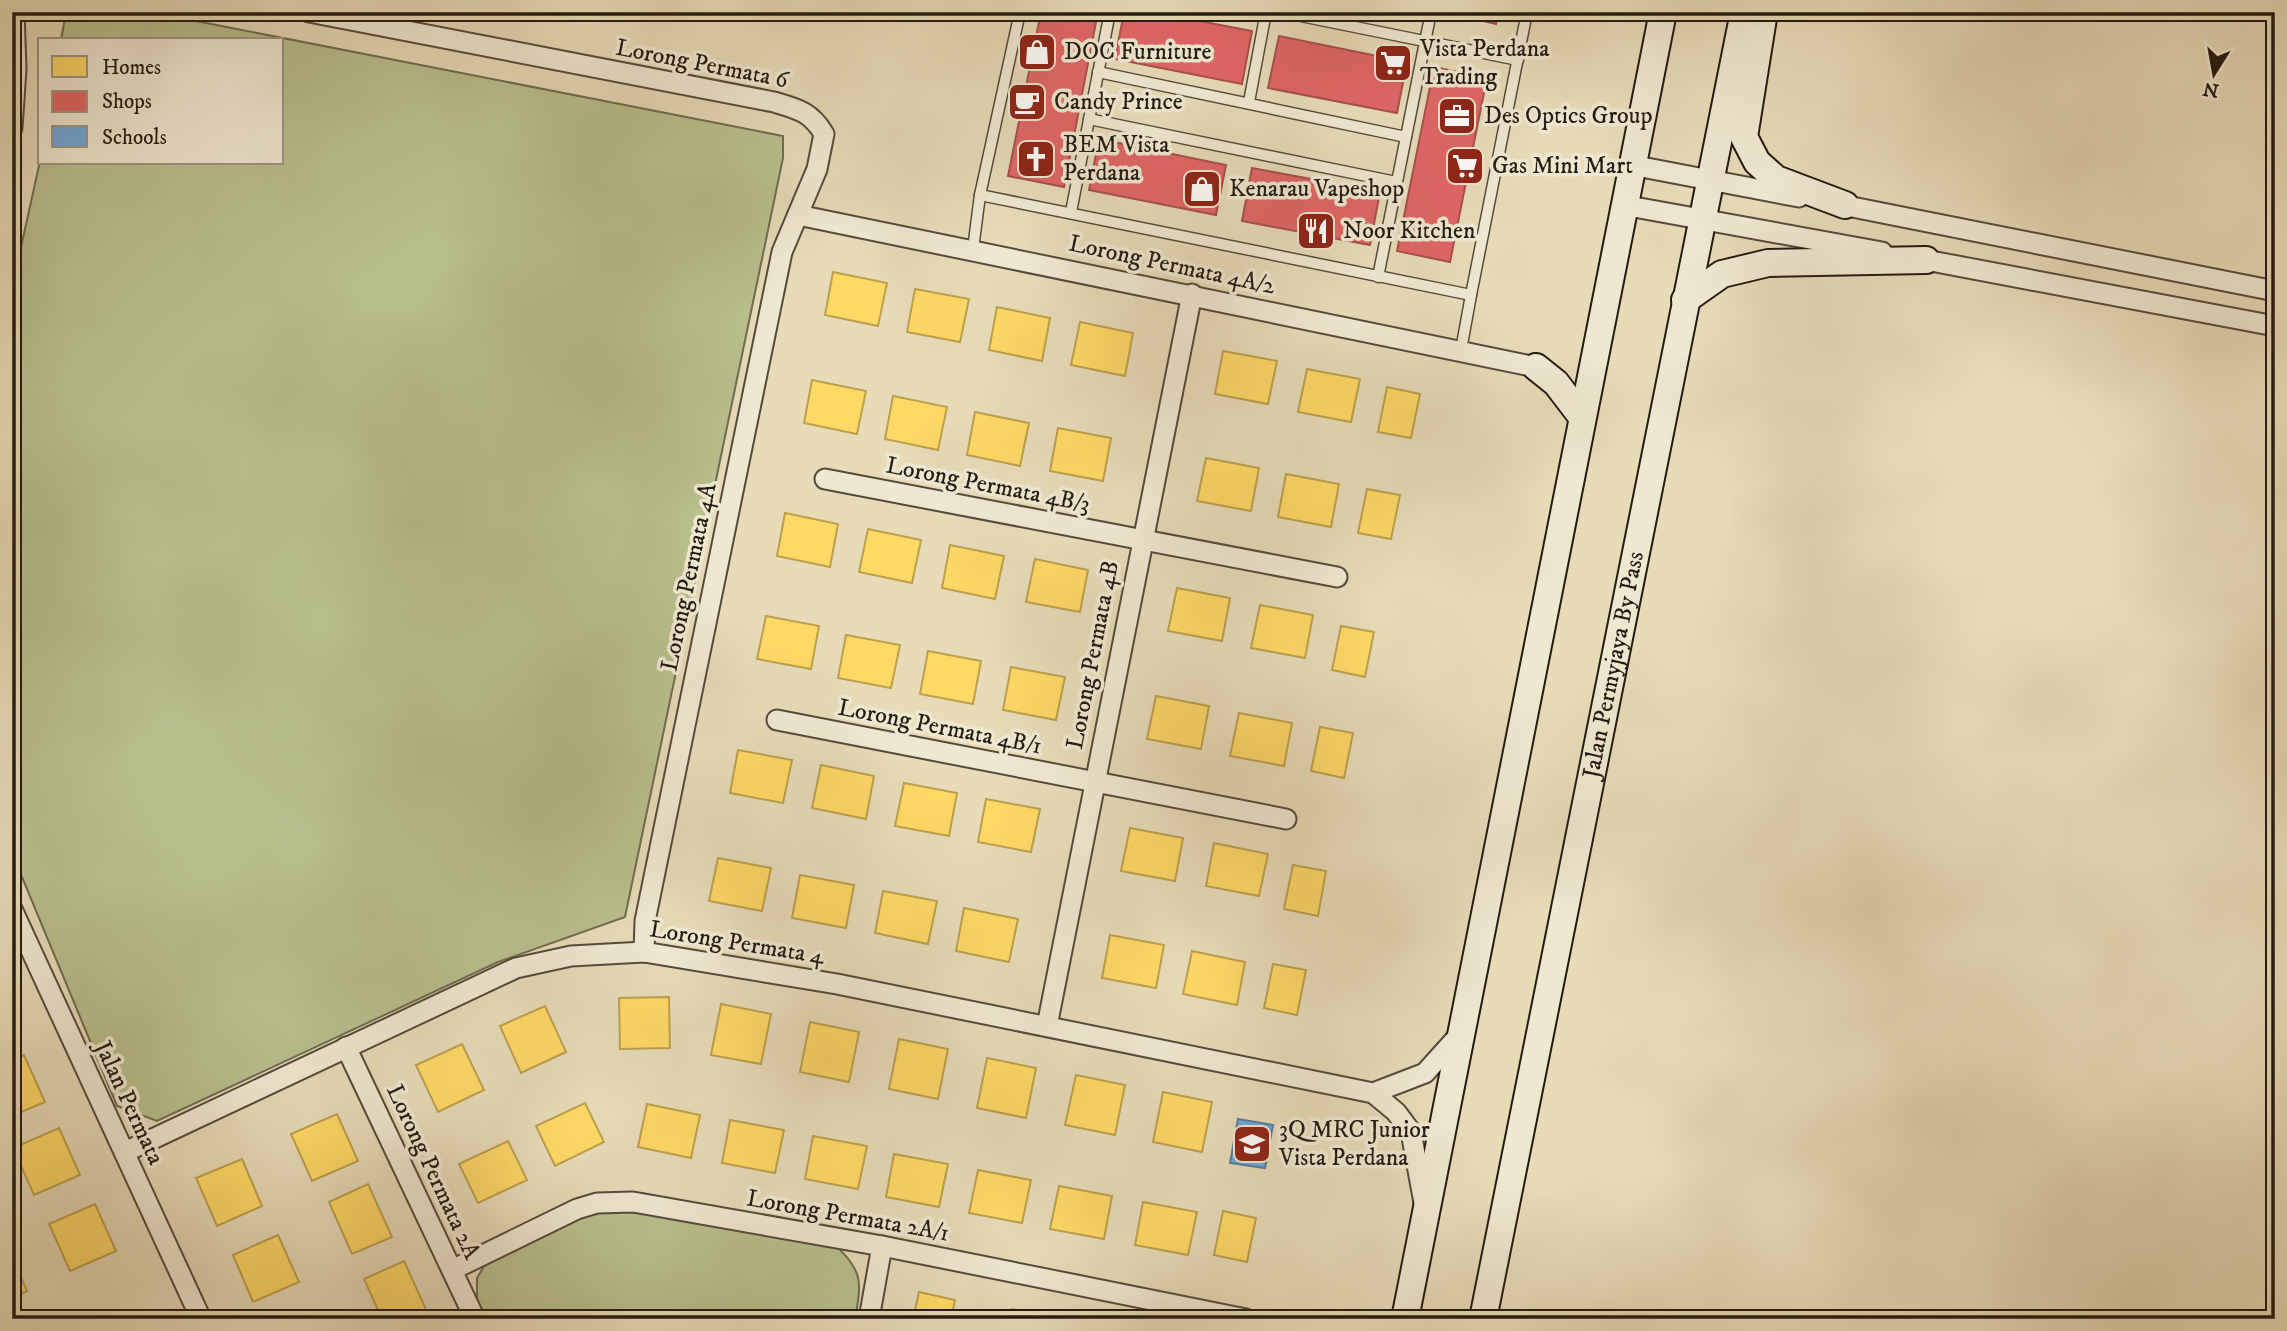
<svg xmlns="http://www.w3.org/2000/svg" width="2287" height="1331" font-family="'IM FELL DW Pica',serif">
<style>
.green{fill:#b8bf8d;stroke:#6e6d50;stroke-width:2}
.homes{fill:#ffd966;stroke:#bda04d;stroke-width:2}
.shops{fill:#e06666;stroke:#a8504d;stroke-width:2}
.schools{fill:#6fa8dc;stroke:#587e9f;stroke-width:2}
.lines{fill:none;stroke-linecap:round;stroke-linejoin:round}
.service-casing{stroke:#554b3c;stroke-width:13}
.minor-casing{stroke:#554b3c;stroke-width:23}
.secondary-casing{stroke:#241b12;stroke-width:30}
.service{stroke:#efe8d1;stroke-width:10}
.minor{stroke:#efe8d1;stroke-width:19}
.secondary{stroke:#efe8d1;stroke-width:26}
.labels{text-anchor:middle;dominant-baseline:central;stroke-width:7;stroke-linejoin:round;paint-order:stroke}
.poi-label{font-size:24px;fill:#241b12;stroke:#efe8d1;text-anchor:start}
.street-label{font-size:24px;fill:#241b12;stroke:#efe8d1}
</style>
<rect width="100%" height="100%" fill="#e7dbb8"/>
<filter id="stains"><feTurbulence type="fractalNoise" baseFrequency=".00286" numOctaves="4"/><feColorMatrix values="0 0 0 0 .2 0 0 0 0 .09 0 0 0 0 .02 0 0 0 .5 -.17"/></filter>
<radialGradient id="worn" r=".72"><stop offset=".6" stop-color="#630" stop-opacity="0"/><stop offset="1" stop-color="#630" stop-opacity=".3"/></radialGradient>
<g class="green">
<polygon points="66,12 150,12 783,136 783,158 625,917 498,962 157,1121 117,1106 12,853 12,288 40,161 282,163 282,40 61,40"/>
<path d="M651 1210 833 1243C863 1270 862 1281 855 1319H485L477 1302V1278L489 1258 592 1213Z"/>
</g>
<g class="homes">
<polygon points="833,272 887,283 878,326 825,315"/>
<polygon points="915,289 969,299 960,342 907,332"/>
<polygon points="997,307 1050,318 1042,361 989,350"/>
<polygon points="1080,322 1133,333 1125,376 1071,365"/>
<polygon points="1223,351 1277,361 1268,404 1215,394"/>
<polygon points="1307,369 1360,379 1351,422 1298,412"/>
<polygon points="812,380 866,391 857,434 804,423"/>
<polygon points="1387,387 1420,394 1411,438 1378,432"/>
<polygon points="893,396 947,407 938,450 885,439"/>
<polygon points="975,412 1029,423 1020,466 967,455"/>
<polygon points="1058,428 1111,438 1103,481 1050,471"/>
<polygon points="1206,458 1259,468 1251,511 1197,501"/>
<polygon points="1286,474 1339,484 1331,527 1278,517"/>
<polygon points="1367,489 1400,495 1391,539 1358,533"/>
<polygon points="785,513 838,524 830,567 777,556"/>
<polygon points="868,529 921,540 912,583 859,572"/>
<polygon points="950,545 1004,556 995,599 942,588"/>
<polygon points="1035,559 1088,570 1080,612 1026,602"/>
<polygon points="1177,588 1230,598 1222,641 1168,631"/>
<polygon points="1260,605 1313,615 1305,658 1251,648"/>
<polygon points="766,616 819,626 811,669 757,659"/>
<polygon points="1341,626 1374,632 1365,677 1332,670"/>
<polygon points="846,635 900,645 891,688 838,678"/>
<polygon points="928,651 981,661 973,704 920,694"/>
<polygon points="1011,667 1065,677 1056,720 1003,710"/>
<polygon points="1156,696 1209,706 1201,749 1147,739"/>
<polygon points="1239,713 1292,723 1284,766 1230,756"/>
<polygon points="1320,727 1353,733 1344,778 1311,771"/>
<polygon points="738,750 792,760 783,803 730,793"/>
<polygon points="821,765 874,776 866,819 812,808"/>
<polygon points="904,783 957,793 949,836 895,826"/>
<polygon points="986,799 1040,809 1031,852 978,842"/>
<polygon points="1130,828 1183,838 1175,881 1121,871"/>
<polygon points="1214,843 1268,854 1259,896 1206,886"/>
<polygon points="718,858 771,868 762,911 709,901"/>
<polygon points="1293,865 1326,871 1318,916 1284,909"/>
<polygon points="800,875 854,885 846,928 792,918"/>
<polygon points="883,891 937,901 928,944 875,933"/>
<polygon points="964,908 1018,919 1009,962 956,951"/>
<polygon points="1110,935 1164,945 1156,988 1102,978"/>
<polygon points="1192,951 1245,962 1237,1005 1183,994"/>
<polygon points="1273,964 1306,970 1297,1015 1264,1008"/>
<polygon points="669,997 670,1048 620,1049 619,998"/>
<polygon points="721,1004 771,1014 761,1064 711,1055"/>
<polygon points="545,1006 566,1052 521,1073 500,1026"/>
<polygon points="810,1022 859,1032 849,1082 800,1072"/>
<polygon points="899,1039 948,1049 938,1099 889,1089"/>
<polygon points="462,1044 484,1090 438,1112 416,1065"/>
<polygon points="24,1055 45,1102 12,1116 12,1060"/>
<polygon points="987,1058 1036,1068 1026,1118 977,1108"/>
<polygon points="1076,1075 1125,1085 1115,1135 1065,1125"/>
<polygon points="1163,1092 1212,1102 1202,1152 1153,1142"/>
<polygon points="585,1103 604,1142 555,1166 536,1126"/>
<polygon points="647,1104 700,1115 691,1158 638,1147"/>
<polygon points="337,1114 358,1161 312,1181 291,1134"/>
<polygon points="730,1120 784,1130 775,1173 722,1163"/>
<polygon points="59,1128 80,1175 34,1195 13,1148"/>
<polygon points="813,1136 867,1146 858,1189 805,1179"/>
<polygon points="508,1141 527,1180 478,1203 459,1164"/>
<polygon points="894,1154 948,1164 939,1207 886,1197"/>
<polygon points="242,1159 262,1206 217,1226 196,1178"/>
<polygon points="978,1170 1031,1180 1022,1223 969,1213"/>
<polygon points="368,1184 392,1237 352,1254 329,1202"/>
<polygon points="1059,1186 1112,1196 1104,1239 1050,1229"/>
<polygon points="1143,1202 1197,1212 1188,1255 1135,1245"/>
<polygon points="95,1204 116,1251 70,1271 49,1224"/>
<polygon points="1223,1211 1256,1218 1247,1262 1214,1255"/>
<polygon points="278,1235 299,1282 253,1302 233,1255"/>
<polygon points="12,1257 27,1291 12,1298"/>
<polygon points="404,1261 428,1314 417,1319 382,1319 364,1279"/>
<polygon points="919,1292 955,1300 951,1319 913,1319"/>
<polygon points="1012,1309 1062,1319 1011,1319"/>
</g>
<g class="shops">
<polygon points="1041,12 1098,12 1064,187 1008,176"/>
<polygon points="1124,12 1153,12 1252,31 1242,84 1115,59"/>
<polygon points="1446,12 1499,12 1496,24"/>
<polygon points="1279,36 1407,62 1397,113 1268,88"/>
<polygon points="1434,67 1487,78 1450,262 1397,251"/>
<polygon points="1099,139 1226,165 1216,215 1089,190"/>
<polygon points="1252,168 1380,192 1370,245 1242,221"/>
</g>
<polygon class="schools" points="1238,1119 1273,1125 1265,1168 1230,1163"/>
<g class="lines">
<defs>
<g id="service">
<polyline points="1281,12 1518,60"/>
<polyline points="1098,72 1406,137"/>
<polyline points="1249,102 1266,12"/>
<polyline points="1089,119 1396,182"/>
<polyline points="980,195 1471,295 1527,12"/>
<polyline points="1071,212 1110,12"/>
<polyline points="973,249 980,195 1020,12"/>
<polyline points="1378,277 1431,12"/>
<polyline points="1461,350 1471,295"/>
</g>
<g id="minor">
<path d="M309 12 774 102C798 109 811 112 824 134L817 169 782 252 645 921 644 952"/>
<polyline points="12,128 16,69 14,12"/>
<polyline points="1631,165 1799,197"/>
<polyline points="1832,203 2275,291"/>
<polyline points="1623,205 1882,252"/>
<polyline points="798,215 1536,367"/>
<polyline points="1915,258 2275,326"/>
<polyline points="825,479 1337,577"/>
<polyline points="777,720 1286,819"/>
<polyline points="12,909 201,1319"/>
<polyline points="1047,1026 1192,294"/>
<polyline points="346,1047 475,1319"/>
<polyline points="1373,1093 1425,1073 1461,1033"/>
<polyline points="125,1152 516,968 571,956 644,952 837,984 1373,1093 1396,1112 1411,1132 1424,1203"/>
<polyline points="452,1270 577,1209 597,1203 633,1202 882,1246 1246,1319"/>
<polyline points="869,1319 882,1246"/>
</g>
<g id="secondary">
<polyline points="1764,12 1744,137 1757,162 1776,179 1845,205"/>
<polyline points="1685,300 1722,274 1768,263 1926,260"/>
<polyline points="1536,367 1556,383 1582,417"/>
<polyline points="1405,1319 1663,12"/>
<path id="s1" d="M1483 1319 1744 12"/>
</g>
</defs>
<use href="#service" class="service-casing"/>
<use href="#minor" class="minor-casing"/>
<use href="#secondary" class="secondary-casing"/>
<use href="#service" class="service"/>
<use href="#minor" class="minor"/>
<use href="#secondary" class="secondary"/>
</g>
<defs>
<symbol id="shop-square" viewBox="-11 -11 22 22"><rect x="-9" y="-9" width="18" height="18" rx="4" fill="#8f2418" stroke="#efe8d1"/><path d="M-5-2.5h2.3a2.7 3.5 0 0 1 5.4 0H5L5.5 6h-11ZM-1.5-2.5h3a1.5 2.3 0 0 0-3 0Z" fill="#fff"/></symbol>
<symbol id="supermarket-square" viewBox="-11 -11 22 22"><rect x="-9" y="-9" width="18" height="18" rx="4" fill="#8f2418" stroke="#efe8d1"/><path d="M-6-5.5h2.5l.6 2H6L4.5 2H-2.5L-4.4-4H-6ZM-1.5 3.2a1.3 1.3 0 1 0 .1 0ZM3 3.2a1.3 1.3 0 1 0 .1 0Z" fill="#fff"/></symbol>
<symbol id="cafe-square" viewBox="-11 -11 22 22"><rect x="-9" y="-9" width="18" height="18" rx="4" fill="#8f2418" stroke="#efe8d1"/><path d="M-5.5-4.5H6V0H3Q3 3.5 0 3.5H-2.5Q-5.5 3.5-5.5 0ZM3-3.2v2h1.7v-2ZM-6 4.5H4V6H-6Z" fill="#fff"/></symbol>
<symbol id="office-square" viewBox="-11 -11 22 22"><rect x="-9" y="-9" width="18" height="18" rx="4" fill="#8f2418" stroke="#efe8d1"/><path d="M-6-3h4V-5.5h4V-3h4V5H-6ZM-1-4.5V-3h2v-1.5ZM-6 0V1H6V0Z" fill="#fff"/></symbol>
<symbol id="church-square" viewBox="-11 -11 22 22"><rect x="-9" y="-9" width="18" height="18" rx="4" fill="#8f2418" stroke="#efe8d1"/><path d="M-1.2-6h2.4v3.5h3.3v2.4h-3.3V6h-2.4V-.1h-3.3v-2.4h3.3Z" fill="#fff"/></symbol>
<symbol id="restaurant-square" viewBox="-11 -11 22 22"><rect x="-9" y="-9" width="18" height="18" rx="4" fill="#8f2418" stroke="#efe8d1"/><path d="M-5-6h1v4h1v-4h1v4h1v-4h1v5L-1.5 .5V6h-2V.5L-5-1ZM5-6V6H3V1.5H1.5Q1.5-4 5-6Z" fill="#fff"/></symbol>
<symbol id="school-square" viewBox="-11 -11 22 22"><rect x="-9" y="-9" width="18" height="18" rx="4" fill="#8f2418" stroke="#efe8d1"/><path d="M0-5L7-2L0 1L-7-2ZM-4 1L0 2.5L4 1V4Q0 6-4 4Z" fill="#fff"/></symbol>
</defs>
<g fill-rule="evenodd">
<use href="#shop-square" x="1015" y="30" width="44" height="44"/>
<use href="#supermarket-square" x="1371" y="41" width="44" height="44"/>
<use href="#cafe-square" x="1005" y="80" width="44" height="44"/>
<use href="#office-square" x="1435" y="94" width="44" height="44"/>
<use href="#church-square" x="1014" y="137" width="44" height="44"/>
<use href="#supermarket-square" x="1443" y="144" width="44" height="44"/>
<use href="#shop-square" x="1180" y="167" width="44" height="44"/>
<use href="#restaurant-square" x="1294" y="209" width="44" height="44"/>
<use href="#school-square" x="1230" y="1122" width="44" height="44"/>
</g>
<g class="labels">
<g class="poi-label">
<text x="1420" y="49">Vista Perdana<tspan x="1420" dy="28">Trading</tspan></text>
<text x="1064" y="52">DOC Furniture</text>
<text x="1054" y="102">Candy Prince</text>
<text x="1484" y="116">Des Optics Group</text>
<text x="1063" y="145">BEM Vista<tspan x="1063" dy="28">Perdana</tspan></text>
<text x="1492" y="166">Gas Mini Mart</text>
<text x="1229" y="189">Kenarau Vapeshop</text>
<text x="1343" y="231">Noor Kitchen</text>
<text x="1279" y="1130">3Q MRC Junior<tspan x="1279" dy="28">Vista Perdana</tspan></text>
</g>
<g class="street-label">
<text transform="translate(702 64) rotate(11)">Lorong Permata 6</text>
<text transform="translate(1172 265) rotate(12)">Lorong Permata 4A/2</text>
<text transform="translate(988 485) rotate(11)">Lorong Permata 4B/3</text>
<text transform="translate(689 577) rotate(-78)">Lorong Permata 4A</text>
<text transform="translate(1093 655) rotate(-79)">Lorong Permata 4B</text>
<text stroke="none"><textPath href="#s1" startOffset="667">Jalan Permyjaya By Pass</textPath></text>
<text transform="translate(940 727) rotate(11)">Lorong Permata 4B/1</text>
<text transform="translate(737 943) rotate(9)">Lorong Permata 4</text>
<text transform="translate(129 1103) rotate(65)">Jalan Permata</text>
<text transform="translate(433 1172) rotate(65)">Lorong Permata 2A</text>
<text transform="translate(848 1216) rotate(10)">Lorong Permata 2A/1</text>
</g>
</g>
<rect width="2287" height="1331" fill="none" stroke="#e7dbb8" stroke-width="42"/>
<rect x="14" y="14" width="2259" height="1303" fill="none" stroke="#241b12" stroke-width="3.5"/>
<rect x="21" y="21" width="2245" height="1289" fill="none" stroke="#241b12" stroke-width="2"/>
<rect x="38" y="38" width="245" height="126" fill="#efe8d1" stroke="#9e9685" stroke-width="2"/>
<rect x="52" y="56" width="35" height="21" fill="#ffd966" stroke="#9e9685" stroke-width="2"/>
<text x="102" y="74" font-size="21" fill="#241b12">Homes</text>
<rect x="52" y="91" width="35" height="21" fill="#e06666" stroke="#9e9685" stroke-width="2"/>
<text x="102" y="108" font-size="21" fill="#241b12">Shops</text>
<rect x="52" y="126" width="35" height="21" fill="#6fa8dc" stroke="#9e9685" stroke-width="2"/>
<text x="102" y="144" font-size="21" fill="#241b12">Schools</text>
<g transform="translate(2214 74) rotate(191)" stroke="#efe8d1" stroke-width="5" paint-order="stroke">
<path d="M0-5L12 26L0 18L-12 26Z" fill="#241b12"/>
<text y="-10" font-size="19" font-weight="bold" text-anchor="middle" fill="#241b12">N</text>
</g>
<rect width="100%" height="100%" filter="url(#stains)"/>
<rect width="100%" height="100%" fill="url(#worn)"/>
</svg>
